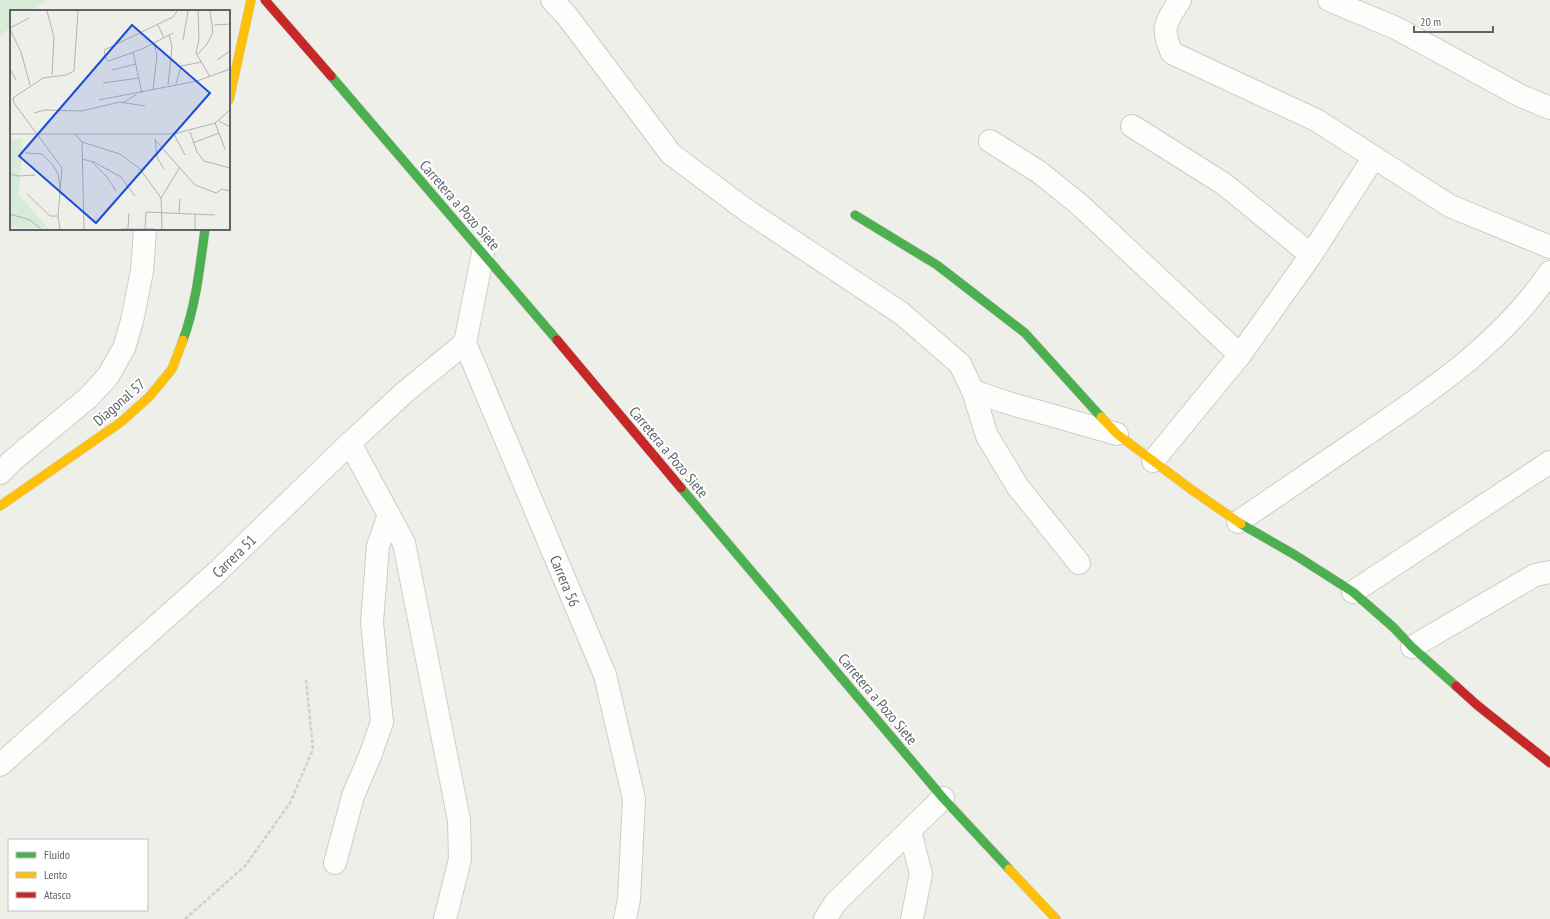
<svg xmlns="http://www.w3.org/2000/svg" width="1550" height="919" font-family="'PT Sans Narrow',sans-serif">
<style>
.green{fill:#d6ecd7}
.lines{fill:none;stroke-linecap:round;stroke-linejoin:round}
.street-casing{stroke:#cbcccb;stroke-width:24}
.fast-casing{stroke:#cbcccc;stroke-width:10}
.slow-casing{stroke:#cbcccc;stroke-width:10}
.jam-casing{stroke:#cbcccc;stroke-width:10}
.path{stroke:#cbd1ce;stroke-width:2.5;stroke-dasharray:4 2;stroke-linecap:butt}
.street{stroke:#fdfdfc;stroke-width:22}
.fast{stroke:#4caf50;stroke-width:9}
.slow{stroke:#ffc107;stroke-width:9}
.jam{stroke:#c62828;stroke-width:9}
.labels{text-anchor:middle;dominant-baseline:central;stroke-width:4;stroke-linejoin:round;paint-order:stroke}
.street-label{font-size:15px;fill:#5e6269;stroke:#fff}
.inset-road{fill:none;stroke:#b1b3b2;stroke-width:1}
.view{fill:#1d4ed8;fill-opacity:0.15;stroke:#1d4ed8;stroke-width:2}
.inset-edge{fill:none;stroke:#5e6269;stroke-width:2}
</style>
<rect width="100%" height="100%" fill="#efefea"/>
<polygon class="green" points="0,0 47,0 32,11 11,11 11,27 0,36"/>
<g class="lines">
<defs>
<g id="street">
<polyline points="552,0 567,16 671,154 746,210 901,313 960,364 973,391 987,436 1018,487 1079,563"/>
<path d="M1180 0C1166 23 1160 27 1172 53L1316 120 1450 206 1550 247"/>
<polyline points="1329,0 1396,28 1521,96 1550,108"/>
<polyline points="1132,126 1224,184 1311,255"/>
<polyline points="990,141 1039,172 1080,205 1240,355"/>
<polyline points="483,253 465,343 605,675 634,799 629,899 625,919"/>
<polyline points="973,391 1005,402 1117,434"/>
<polyline points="350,443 404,543 459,820 460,859 445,919"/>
<polyline points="1153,461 1240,355 1311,255 1374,157"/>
<polyline points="0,473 13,460 89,397 108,376 124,348 132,321 142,271 145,229"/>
<path d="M1238 522C1280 493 1322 465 1364 436 1432 390 1503 342 1550 272"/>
<polyline points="1353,592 1550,462"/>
<polyline points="1412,647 1535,575 1550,572"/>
<polyline points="0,765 216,573 350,443 405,392 465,343"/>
<polyline points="910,831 921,874 912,919"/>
<polyline points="335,863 353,796 370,756 382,722 372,622 378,546 389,515"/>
<polyline points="825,919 836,902 943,798"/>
</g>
<g id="fast">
<polyline points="331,76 557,340"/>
<polyline points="855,215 937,265 1025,333 1101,417"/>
<path d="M183 340C196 305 200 266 205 229"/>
<polyline points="681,488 943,798 1009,869"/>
<polyline points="1241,524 1295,555 1353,592 1393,627 1412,647 1456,686"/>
</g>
<g id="slow">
<polyline points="229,100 251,0"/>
<polyline points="1101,417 1117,434 1192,490 1241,524"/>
<polyline points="0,506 121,422 149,397 172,369 183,340"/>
<polyline points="1009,869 1056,919"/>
</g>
<g id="jam">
<polyline points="265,0 331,76"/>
<polyline points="557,340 681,488"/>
<polyline points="1456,686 1477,705 1550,763"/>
</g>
</defs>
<use href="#street" class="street-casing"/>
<use href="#fast" class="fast-casing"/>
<use href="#slow" class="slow-casing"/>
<use href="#jam" class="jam-casing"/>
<polyline class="path" points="185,919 245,866 290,803 313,749 306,680"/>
<use href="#street" class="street"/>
<use href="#fast" class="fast"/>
<use href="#slow" class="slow"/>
<use href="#jam" class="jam"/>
</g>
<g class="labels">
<g class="street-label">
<text transform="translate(460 205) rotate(49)">Carretera a Pozo Siete</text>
<text transform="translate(119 402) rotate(-41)">Diagonal 57</text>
<text transform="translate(669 452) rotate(50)">Carretera a Pozo Siete</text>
<text transform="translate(234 556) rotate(-44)">Carrera 51</text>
<text transform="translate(565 581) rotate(67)">Carrera 56</text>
<text transform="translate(878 699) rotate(50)">Carretera a Pozo Siete</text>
</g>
</g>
<g transform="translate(10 10)">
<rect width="220" height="220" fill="#efefea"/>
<path d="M13 128 9 185 39 219 0 217V130Z" fill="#d6ecd7"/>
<path class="inset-road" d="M37 1 44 27 42 65M188 1 189 29 186 43 200 67M148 15 154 28M204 15 220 14M0 18 19 8M0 19 11 42 20 75M163 23 132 39 99 51 96 49 94 40 163 7 167 1M173 30 178 1M123 42 132 83M187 45 197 34 203 22 200 1M207 50 220 41M0 59 6 70M102 60 126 54M93 73 129 68M166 74 171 56 192 52M158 75 162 37 159 25M143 80 147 45 144 33M89 90 187 71 220 59M113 93 127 84M24 103 35 100 71 101 110 92 135 96M209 111 220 117M205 113 215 139M180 122 187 142 194 151 220 158M0 124H164L205 113 220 100M65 124 72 132 110 144 130 159 151 188 152 219M164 124 175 145M145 129 147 147 154 159M145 130 185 175 206 183 212 179 220 181M72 132 74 219M183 133 209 123M15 143 32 144 42 154 48 164 51 185M72 149 84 152 111 167 125 186M81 151 97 167 106 181M0 164 8 166 25 165M17 184 40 206H48M151 188 170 157M0 204 20 210 31 219M169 204 170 189M118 218 119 203M50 219 48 206 52 158 4 93 3 88 33 68 56 65 64 61 68 1M112 219H145M135 219 136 202 205 205M185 219V204"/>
<path class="view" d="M122 15 200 83 86 213 9 146Z"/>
<rect width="220" height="220" class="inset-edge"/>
</g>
<rect x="8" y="839" width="140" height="72" fill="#ffffff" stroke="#bfc0c3"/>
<rect x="16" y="852" width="20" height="6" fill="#4caf50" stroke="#bfc0c3"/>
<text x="44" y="859" font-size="12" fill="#5e6269">Fluido</text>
<rect x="16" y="872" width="20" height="6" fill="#ffc107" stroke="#bfc0c3"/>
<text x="44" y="879" font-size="12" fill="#5e6269">Lento</text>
<rect x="16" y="892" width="20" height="6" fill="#c62828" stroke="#bfc0c3"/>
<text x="44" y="899" font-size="12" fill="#5e6269">Atasco</text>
<path d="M1414 26v6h79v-6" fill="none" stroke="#5e6269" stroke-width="2"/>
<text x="1420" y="26" font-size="12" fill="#5e6269" stroke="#ffffff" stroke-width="3" paint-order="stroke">20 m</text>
</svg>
